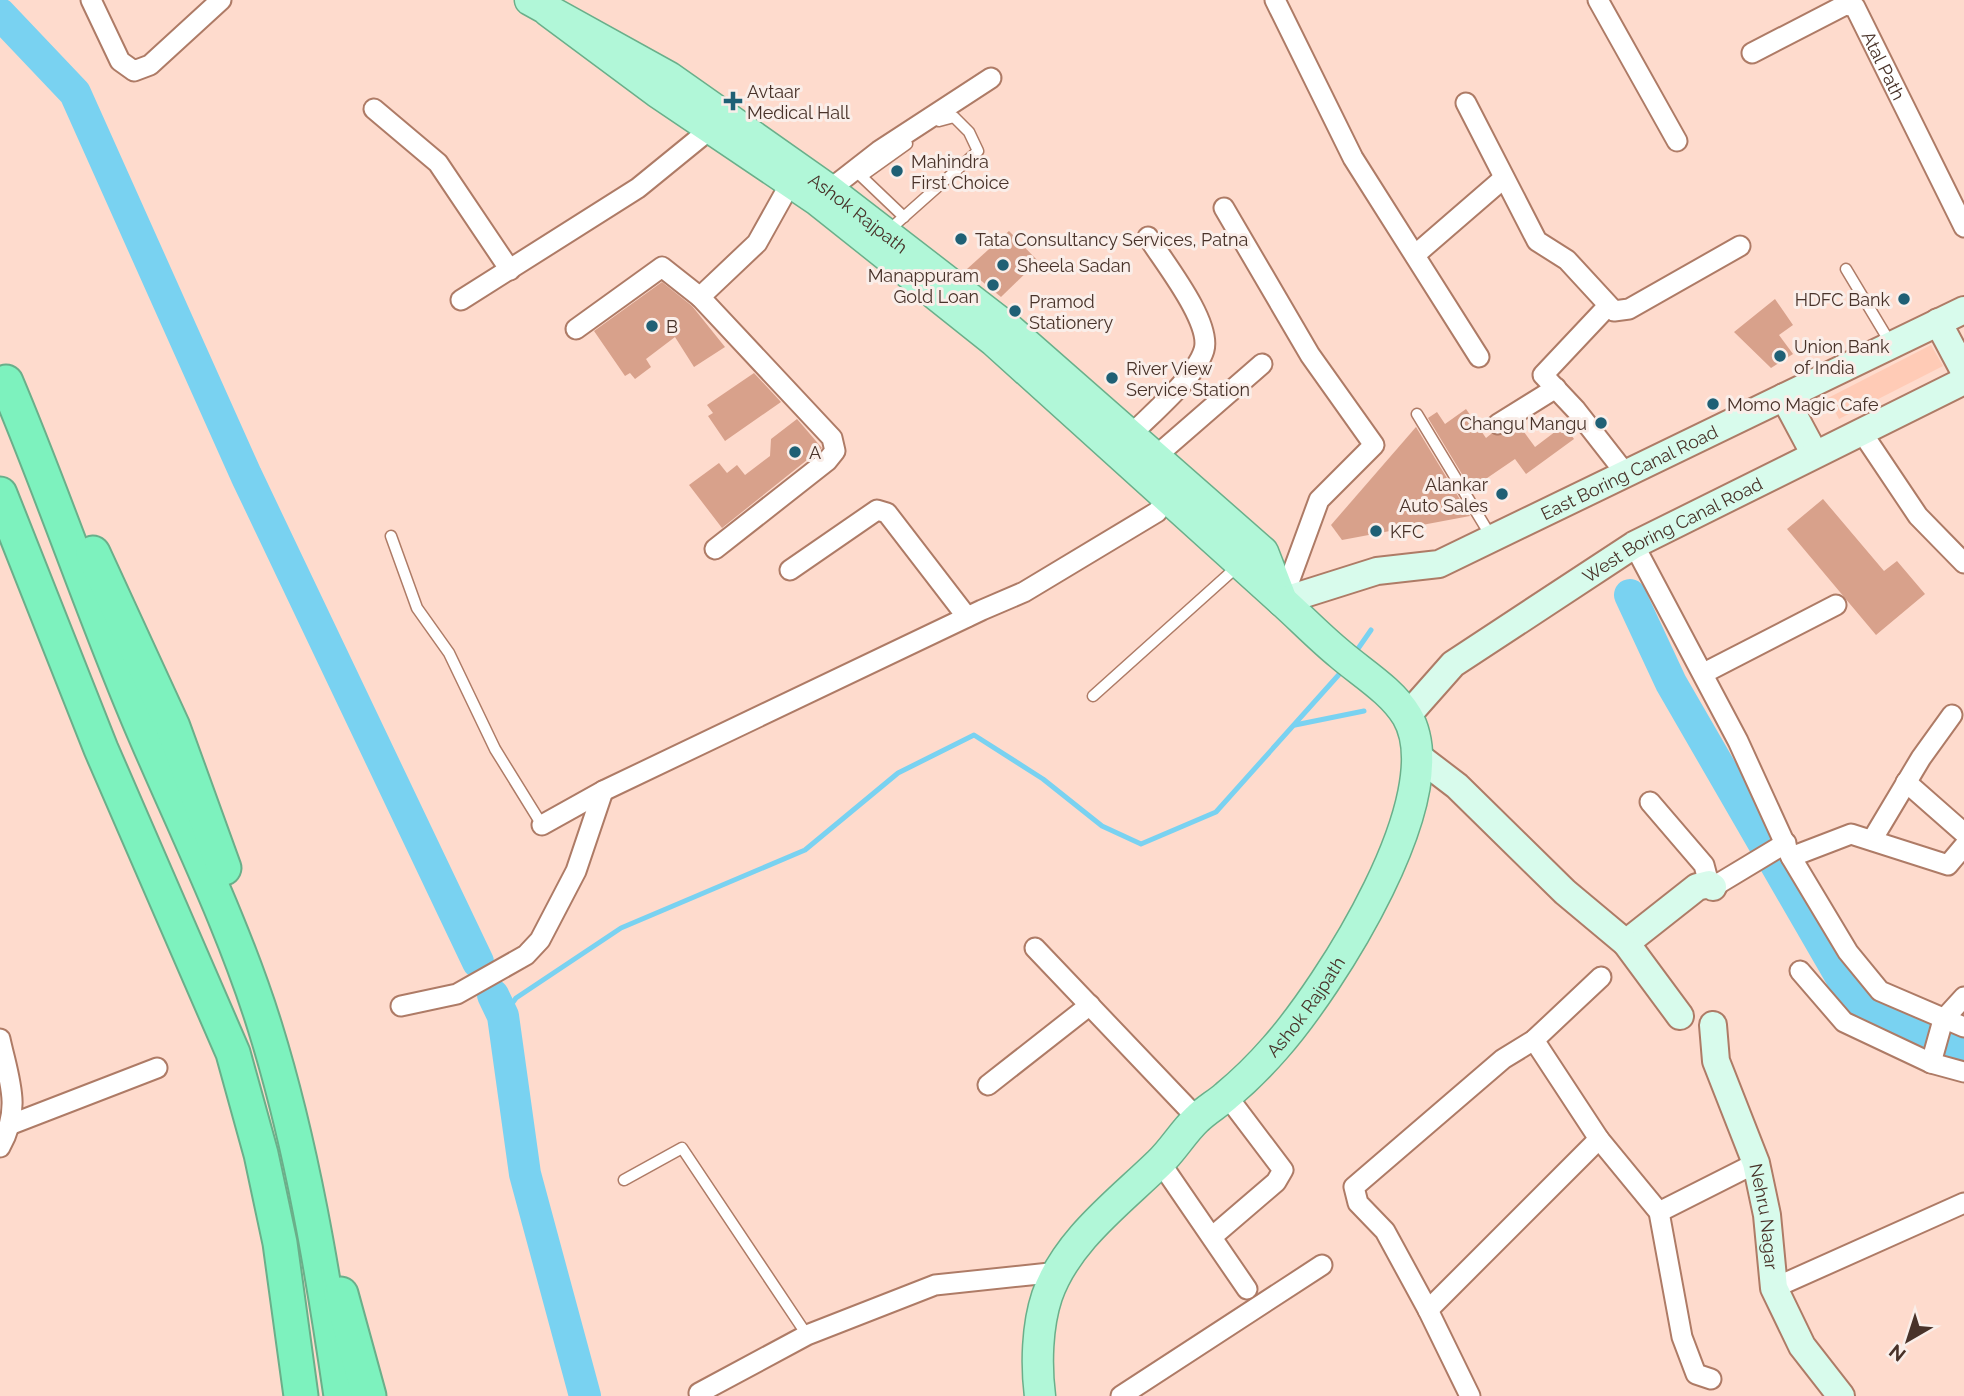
<svg xmlns="http://www.w3.org/2000/svg" width="1964" height="1396" font-family="Raleway,sans-serif">
<style>
.built{fill:#ffcbb6}
.lines{fill:none;stroke-linecap:round;stroke-linejoin:round}
.stream{stroke:#79d2f1;stroke-width:5}
.river{stroke:#79d2f1;stroke-width:32}
.building{fill:#d8a18b}
.lane-casing{stroke:#ae7b66;stroke-width:13}
.street-casing{stroke:#ae7b66;stroke-width:23}
.secondary-casing{stroke:#ae7b66;stroke-width:30}
.primary-casing{stroke:#6aaf8a;stroke-width:33}
.highway-casing{stroke:#6aaf8a;stroke-width:37}
.lane{stroke:#fff;stroke-width:10}
.street{stroke:#fff;stroke-width:19}
.secondary{stroke:#d8fbec;stroke-width:26}
.primary{stroke:#b1f7d8;stroke-width:30}
.highway{stroke:#7df2be;stroke-width:33}
.poi-dot{fill:#1f6075;stroke:#faeee9;stroke-width:2.5}
.labels{text-anchor:middle;dominant-baseline:central;stroke-width:6;stroke-linejoin:round;paint-order:stroke}
.street-label{font-size:18px;fill:#483229;stroke:#faeee9}
.poi-label{font-size:18px;fill:#483229;stroke:#faeee9;text-anchor:start}
</style>
<rect width="100%" height="100%" fill="#fedbcd"/>
<polygon class="built" points="1931,345 1943,366 1839,419 1828,398"/>
<g class="lines">
<g class="stream">
<polyline points="1355,653 1371,630"/>
<polyline points="1295,725 1364,711"/>
<polyline points="503,1016 516,998 621,928 805,850 898,773 974,735 1043,779 1102,826 1141,844 1216,812 1343,670"/>
</g>
<g class="river">
<polyline points="0,14 75,93 246,475 478,962"/>
<polyline points="1630,595 1671,683 1852,996 1898,1025 1964,1048"/>
<polyline points="493,995 503,1016 525,1174 585,1396"/>
</g>
</g>
<g class="building">
<polygon points="1009,231 1038,261 1001,297 967,269"/>
<polygon points="662,282 692,306 725,347 694,367 675,337 646,359 651,367 635,379 630,373 625,376 594,331"/>
<polygon points="1775,299 1793,325 1779,335 1793,354 1771,368 1734,332"/>
<polygon points="754,373 781,402 725,441 708,416 713,413 707,405"/>
<polygon points="1466,409 1486,438 1491,434 1504,435 1519,425 1535,447 1564,425 1574,439 1526,474 1515,459 1471,489 1428,418 1437,412 1445,424"/>
<polygon points="797,419 822,448 722,528 689,485 719,463 727,473 737,465 745,475 770,456 771,439"/>
<polygon points="1416,427 1470,516 1342,540 1331,525"/>
<polygon points="1823,499 1884,571 1897,561 1925,594 1876,635 1787,529"/>
</g>
<g class="lines">
<defs>
<g id="lane">
<polyline points="865,174 907,144"/>
<polyline points="861,176 904,217"/>
<polyline points="889,230 978,151 969,132 954,117 939,121"/>
<polyline points="1846,269 1891,344"/>
<polyline points="1417,414 1492,538"/>
<polyline points="391,536 417,608 449,653 495,749 542,825"/>
<polyline points="1093,696 1239,565"/>
<polyline points="624,1180 682,1148 807,1335"/>
</g>
<g id="street">
<polyline points="91,0 120,61 134,71 150,65 221,0"/>
<polyline points="1275,0 1353,158 1479,357"/>
<polyline points="1598,0 1677,141"/>
<path id="s1" d="M1752 53 1845 5 1855 7 1964 227"/>
<polyline points="1466,103 1537,241 1567,260 1614,311 1629,309 1740,246"/>
<polyline points="374,109 438,163 510,270"/>
<polyline points="820,197 879,151 991,78"/>
<polyline points="1224,208 1310,355 1374,445 1319,500 1282,601"/>
<polyline points="1415,255 1504,178"/>
<polyline points="461,300 638,188 719,122"/>
<polyline points="1607,307 1543,375 1576,410 1626,474"/>
<polyline points="576,329 662,267 700,297"/>
<polyline points="1498,424 1556,388"/>
<polyline points="1861,431 1918,516 1964,563"/>
<path d="M1131 435C1150 415 1196 377 1204 350 1212 322 1163 261 1148 237"/>
<polyline points="1155,457 1262,364"/>
<polyline points="1634,545 1738,741 1791,857 1848,952 1880,991 1964,1027"/>
<polyline points="715,549 827,461 835,451 832,438 700,297 757,243 791,182"/>
<polyline points="790,570 877,510 887,513 967,617"/>
<polyline points="1704,673 1836,605"/>
<polyline points="1906,782 1964,833"/>
<polyline points="1650,802 1704,865 1709,884"/>
<polyline points="542,825 603,791 982,610 1024,592 1157,512 1168,497"/>
<polyline points="1872,840 1921,758 1952,715"/>
<polyline points="1791,857 1851,834 1948,865 1964,846"/>
<polyline points="1713,887 1786,843"/>
<polyline points="1035,948 1197,1118"/>
<polyline points="1800,971 1844,1022 1931,1063 1964,1072"/>
<polyline points="401,1006 457,994 526,955 540,940 576,871 603,791"/>
<path d="M0 1039C9 1080 22 1108 0 1147"/>
<polyline points="1931,1063 1943,1020 1964,997"/>
<polyline points="988,1085 1090,1005"/>
<polyline points="12,1124 157,1068"/>
<polyline points="1599,1139 1659,1212 1682,1337 1696,1374 1711,1379"/>
<polyline points="1160,1162 1247,1289"/>
<polyline points="1659,1212 1756,1163"/>
<polyline points="1213,1236 1276,1182 1283,1170 1227,1096"/>
<polyline points="1774,1288 1964,1203"/>
<polyline points="1428,1310 1599,1139 1534,1040"/>
<polyline points="699,1393 807,1335 935,1285 1059,1272"/>
<polyline points="1121,1396 1322,1265"/>
<polyline points="1470,1396 1428,1310 1385,1231 1358,1203 1354,1187 1503,1059 1534,1040 1601,977"/>
</g>
<g id="secondary">
<polyline points="1938,322 1964,371"/>
<polyline points="1784,397 1814,453"/>
<path id="s2" d="M1282 601 1377 571 1439 564 1964 310"/>
<path id="s3" d="M1407 716 1453 664 1634 545 1964 381"/>
<polyline points="1419,757 1457,786 1565,892 1626,943 1697,887 1709,884 1713,887"/>
<polyline points="1626,943 1680,1016"/>
<path id="s4" d="M1713 1025 1716 1061 1756 1163 1767 1215 1774 1288 1802 1346 1841 1396"/>
</g>
<g id="primary">
<path id="s5" d="M530 0 669 77 828 189 1008 328 1263 552 1282 601 994 341 817 200 657 92 548 11"/>
<path id="s6" d="M1040 1396C1036 1365 1037 1326 1047 1296 1066 1241 1119 1202 1159 1163 1173 1150 1183 1132 1197 1119 1206 1110 1217 1104 1226 1096 1243 1082 1261 1064 1275 1048 1329 987 1453 795 1407 716 1392 691 1362 673 1341 655 1320 638 1302 619 1282 601"/>
</g>
<g id="highway">
<path d="M6 382C53 493 91 607 138 718 181 820 232 921 265 1027 302 1146 323 1273 341 1396"/>
<polyline points="0,494 101,749 233,1053 261,1154 280,1243 301,1396"/>
<polyline points="93,553 173,727 224,868"/>
<polyline points="341,1294 369,1396"/>
</g>
</defs>
<use href="#lane" class="lane-casing"/>
<use href="#street" class="street-casing"/>
<use href="#secondary" class="secondary-casing"/>
<use href="#primary" class="primary-casing"/>
<use href="#highway" class="highway-casing"/>
<use href="#lane" class="lane"/>
<use href="#street" class="street"/>
<use href="#secondary" class="secondary"/>
<use href="#primary" class="primary"/>
<use href="#highway" class="highway"/>
</g>
<g class="poi-dot">
<path d="M729.5 90.5h7v7h7v7h-7v7h-7v-7h-7v-7h7z"/>
<circle cx="897" cy="171" r="7"/>
<circle cx="961" cy="239" r="7"/>
<circle cx="1003" cy="265" r="7"/>
<circle cx="993" cy="285" r="7"/>
<circle cx="1904" cy="299" r="7"/>
<circle cx="1015" cy="311" r="7"/>
<circle cx="652" cy="326" r="7"/>
<circle cx="1780" cy="356" r="7"/>
<circle cx="1112" cy="378" r="7"/>
<circle cx="1713" cy="404" r="7"/>
<circle cx="1601" cy="423" r="7"/>
<circle cx="795" cy="452" r="7"/>
<circle cx="1502" cy="494" r="7"/>
<circle cx="1376" cy="531" r="7"/>
</g>
<g class="labels">
<g class="street-label">
<text stroke="none"><textPath href="#s1" startOffset="180">Atal Path</textPath></text>
<text stroke="none"><textPath href="#s5" startOffset="392">Ashok Rajpath</textPath></text>
<text stroke="none"><textPath href="#s2" startOffset="373">East Boring Canal Road</textPath></text>
<text stroke="none"><textPath href="#s3" startOffset="327">West Boring Canal Road</textPath></text>
<text stroke="none"><textPath href="#s6" startOffset="492">Ashok Rajpath</textPath></text>
<text stroke="none"><textPath href="#s4" startOffset="200">Nehru Nagar</textPath></text>
</g>
<g class="poi-label">
<text x="747" y="91">Avtaar<tspan x="747" dy="21">Medical Hall</tspan></text>
<text x="911" y="161">Mahindra<tspan x="911" dy="21">First Choice</tspan></text>
<text x="975" y="239">Tata Consultancy Services, Patna</text>
<text x="1017" y="265">Sheela Sadan</text>
<text x="979" y="275" text-anchor="end">Manappuram<tspan x="979" dy="21">Gold Loan</tspan></text>
<text x="1890" y="299" text-anchor="end">HDFC Bank</text>
<text x="1029" y="301">Pramod<tspan x="1029" dy="21">Stationery</tspan></text>
<text x="666" y="326">B</text>
<text x="1794" y="346">Union Bank<tspan x="1794" dy="21">of India</tspan></text>
<text x="1126" y="368">River View<tspan x="1126" dy="21">Service Station</tspan></text>
<text x="1727" y="404">Momo Magic Cafe</text>
<text x="1587" y="423" text-anchor="end">Changu Mangu</text>
<text x="809" y="452">A</text>
<text x="1488" y="484" text-anchor="end">Alankar<tspan x="1488" dy="21">Auto Sales</tspan></text>
<text x="1390" y="531">KFC</text>
</g>
</g>
<g transform="translate(1908 1340) rotate(219)" stroke="#faeee9" stroke-width="5" paint-order="stroke">
<path d="M0-5L12 26L0 18L-12 26Z" fill="#483229"/>
<text y="-10" font-size="19" font-weight="bold" text-anchor="middle" fill="#483229">N</text>
</g>
</svg>
